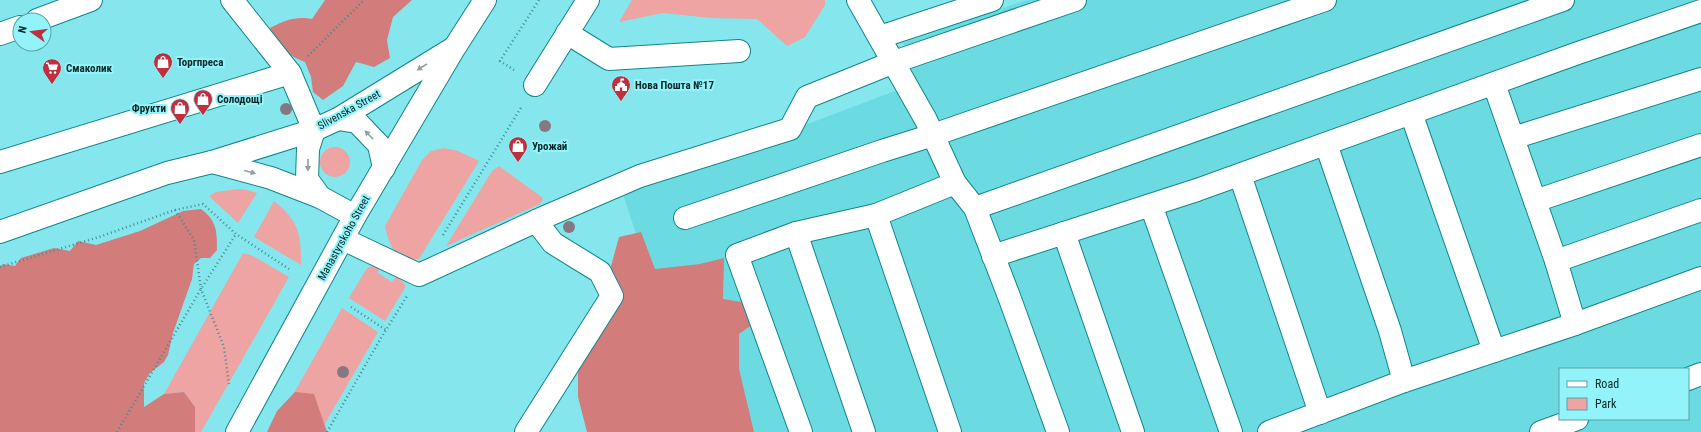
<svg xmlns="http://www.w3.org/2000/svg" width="1701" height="432" font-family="'Roboto Condensed',sans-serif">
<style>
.built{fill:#6cdbe1;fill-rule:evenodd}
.green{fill:#eda4a2}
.forest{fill:#d37c7c}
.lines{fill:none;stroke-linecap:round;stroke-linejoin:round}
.minor-casing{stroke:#10868b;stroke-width:24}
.major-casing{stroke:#10868b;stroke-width:24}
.path{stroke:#488b8f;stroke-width:2.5;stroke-dasharray:1 3;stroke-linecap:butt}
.minor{stroke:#fff;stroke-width:22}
.major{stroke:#fff;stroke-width:22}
.tree{fill:#857881}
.oneway{fill:#8f9e9e}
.labels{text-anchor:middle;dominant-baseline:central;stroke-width:4;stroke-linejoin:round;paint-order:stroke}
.poi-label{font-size:11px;font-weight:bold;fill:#062728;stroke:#92f4fa;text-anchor:start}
.street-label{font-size:11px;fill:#062728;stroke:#92f4fa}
</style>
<rect width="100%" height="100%" fill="#85e7ed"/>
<path class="built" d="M1027 0H1701V432H748L651 280 623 194 916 83 903 43ZM1560 369H1688V419H1560Z"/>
<g class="green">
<polygon points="632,0 825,0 825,5 805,37 787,46 757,19 711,18 663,13 619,22"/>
<circle cx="335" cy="162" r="15"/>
<path d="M444 148 458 151 479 161 419 259C395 261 389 246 385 226L422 160 431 151Z"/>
<polygon points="499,166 543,198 540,204 446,246 492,171"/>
<polygon points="237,189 247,190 257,193 238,223 209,196 216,192"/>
<path d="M274 201C299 221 301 234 301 265L254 237Z"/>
<polygon points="243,253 253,256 289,277 201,432 195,432 195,407 184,392 164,394"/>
<polygon points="373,266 379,268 378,273 392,282 397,275 406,286 385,321 349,298 367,268"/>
<polygon points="342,308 378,332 320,432 272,432"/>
</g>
<g class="forest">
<path d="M325 0H412L393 17 387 40 390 58 374 67 356 62 343 86 323 100 313 92 311 77 305 62C284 54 281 47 270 28 286 20 295 16 312 19Z"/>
<path d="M201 209C217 221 217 231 217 250L210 258H201L194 264 192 279 173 333 168 355 164 362 150 373 144 383V407L164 394 184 392 195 407V432H0V267L3 264 15 266 21 258 54 248 70 251 78 241 96 245 140 231 183 211Z"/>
<polygon points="641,232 655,269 700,264 724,258 723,299 748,303 756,322 739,334 739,369 754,432 587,432 578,397 578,366 602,299 619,237"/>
<polygon points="295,392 314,394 327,432 267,432 277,411"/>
</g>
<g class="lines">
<defs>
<g id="minor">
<polyline points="232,0 290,73"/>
<polyline points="858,0 926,120 955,183 975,208 1010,299 1058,432"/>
<polyline points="37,20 91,0"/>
<polyline points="567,33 609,59 739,51"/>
<polyline points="0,34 20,27"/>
<polyline points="880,37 992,0"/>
<polyline points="1494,84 1556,261 1575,324"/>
<polyline points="535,85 588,0"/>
<polyline points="1411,113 1494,351"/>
<polyline points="1513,138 1701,79"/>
<polyline points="1326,144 1390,331 1404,381"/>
<polyline points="0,162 290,73 314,130"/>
<polyline points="1240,175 1320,413"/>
<polyline points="1535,201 1701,145"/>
<polyline points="1151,205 1231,432"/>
<polyline points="975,208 1563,0"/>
<polyline points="685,218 882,151 933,135 1325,0"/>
<polyline points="796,233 876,215"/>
<polyline points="1064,233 1133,432"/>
<polyline points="343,239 419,275 547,216 640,176 790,129 807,97 894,62 1075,0"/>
<polyline points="993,256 1197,190 1578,53 1701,11"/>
<polyline points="1556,261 1701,210"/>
<polyline points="1688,379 1701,374"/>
<polyline points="526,432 612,296 600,272 553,243 536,221"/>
<polyline points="801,432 737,255 796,233 864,432"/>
<polyline points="950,432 876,215 955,183"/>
<polyline points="1269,432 1404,381 1575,324 1701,278"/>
<polyline points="1541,432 1577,419"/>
</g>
<g id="major">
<polyline points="338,119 357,122 379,145 384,168"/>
<polyline points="314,130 308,149 307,179 320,197"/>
<polyline points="212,162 271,178 320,197 355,216"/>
<polyline points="0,232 167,173 212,162 314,130 338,119 452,49"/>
<polyline points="237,432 355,216 455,47 485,0"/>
</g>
</defs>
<use href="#minor" class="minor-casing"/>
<use href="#major" class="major-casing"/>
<g class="path">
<polyline points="308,56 364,0"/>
<polyline points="514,70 500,61 539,0"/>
<polyline points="175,210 194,240 201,289 224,347 229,384"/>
<polyline points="443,235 522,106"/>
<polyline points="0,267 99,237 175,210 203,204 236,234 289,269"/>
<polyline points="351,307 386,330"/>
<polyline points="117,432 201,289 236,234"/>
<polyline points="327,432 381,338 407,296"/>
</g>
<use href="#minor" class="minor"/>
<use href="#major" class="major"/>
</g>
<g class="tree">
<circle cx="286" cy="109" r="6"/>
<circle cx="545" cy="126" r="6"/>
<circle cx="569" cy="227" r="6"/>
<circle cx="343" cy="372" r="6"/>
</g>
<defs><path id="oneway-solid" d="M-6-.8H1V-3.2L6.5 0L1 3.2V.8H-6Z"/></defs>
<g class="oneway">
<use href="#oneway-solid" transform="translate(422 67) rotate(148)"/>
<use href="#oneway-solid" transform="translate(369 135) rotate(-134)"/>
<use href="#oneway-solid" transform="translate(308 165) rotate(91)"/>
<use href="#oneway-solid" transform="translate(250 172) rotate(15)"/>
</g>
<defs>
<symbol id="shop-pin" viewBox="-11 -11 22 30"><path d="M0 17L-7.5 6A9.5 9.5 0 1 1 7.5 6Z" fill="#c02f3e" stroke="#92f4fa"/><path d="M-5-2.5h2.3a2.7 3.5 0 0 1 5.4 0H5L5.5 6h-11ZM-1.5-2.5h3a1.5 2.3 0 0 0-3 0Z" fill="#fff"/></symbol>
<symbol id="supermarket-pin" viewBox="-11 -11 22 30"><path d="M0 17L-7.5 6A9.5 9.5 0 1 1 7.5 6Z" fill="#c02f3e" stroke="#92f4fa"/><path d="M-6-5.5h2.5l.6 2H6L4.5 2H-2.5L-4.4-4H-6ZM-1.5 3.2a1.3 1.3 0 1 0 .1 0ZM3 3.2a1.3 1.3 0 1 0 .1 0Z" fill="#fff"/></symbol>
<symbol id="civic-pin" viewBox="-11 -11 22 30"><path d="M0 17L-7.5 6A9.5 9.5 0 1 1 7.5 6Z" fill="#c02f3e" stroke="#92f4fa"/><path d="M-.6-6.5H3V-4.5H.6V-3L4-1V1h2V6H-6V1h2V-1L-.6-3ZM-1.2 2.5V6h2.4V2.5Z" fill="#fff"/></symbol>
</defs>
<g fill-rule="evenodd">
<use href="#shop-pin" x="152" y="51" width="22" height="30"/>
<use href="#supermarket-pin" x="41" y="57" width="22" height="30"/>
<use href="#civic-pin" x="610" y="74" width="22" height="30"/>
<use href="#shop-pin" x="192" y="88" width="22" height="30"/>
<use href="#shop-pin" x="169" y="97" width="22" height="30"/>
<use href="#shop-pin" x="507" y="135" width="22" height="30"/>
</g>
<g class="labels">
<g class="poi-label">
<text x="177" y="62">Торгпреса</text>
<text x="66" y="68">Смаколик</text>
<text x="635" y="85">Нова Пошта №17</text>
<text x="217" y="99">Солодощі</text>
<text x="166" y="108" text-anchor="end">Фрукти</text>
<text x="532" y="146">Урожай</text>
</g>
<g class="street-label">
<text transform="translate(349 110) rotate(-29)">Slivenska Street</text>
<text transform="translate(344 238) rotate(-61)">Manastyrskoho Street</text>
</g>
</g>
<rect x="1559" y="368" width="130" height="52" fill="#92f4fa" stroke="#5aa2a6"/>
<rect x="1567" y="381" width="20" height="6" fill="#ffffff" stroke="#5aa2a6"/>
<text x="1595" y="388" font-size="12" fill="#062728">Road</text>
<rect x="1567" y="398" width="20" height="12" fill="#eda4a2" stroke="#5aa2a6"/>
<text x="1595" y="408" font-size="12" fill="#062728">Park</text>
<g transform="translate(32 32) rotate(284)"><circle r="19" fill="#92f4fa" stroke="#5aa2a6"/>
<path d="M0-3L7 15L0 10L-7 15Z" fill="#c02f3e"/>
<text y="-6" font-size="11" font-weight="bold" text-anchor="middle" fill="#062728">N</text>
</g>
</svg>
